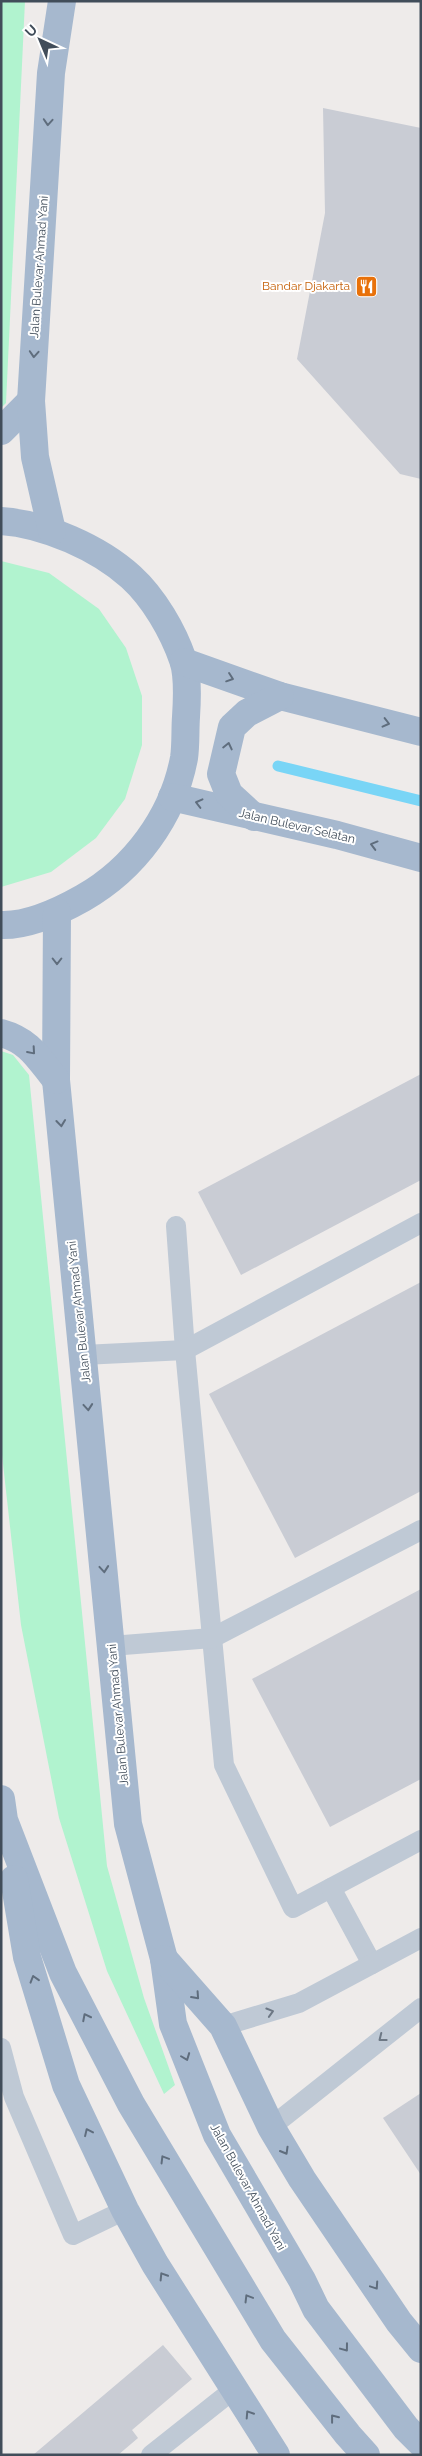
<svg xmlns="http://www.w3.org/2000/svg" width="422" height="2456" font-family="Raleway,sans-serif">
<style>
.green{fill:#b1f3cf}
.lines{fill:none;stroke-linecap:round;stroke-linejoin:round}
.stream{stroke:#79d5f6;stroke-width:11}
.building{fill:#c9ccd4}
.lane{stroke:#bfc9d5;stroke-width:20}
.primary{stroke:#a6b8ce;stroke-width:28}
.oneway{stroke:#5f6d7d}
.oneway2{stroke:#6d7885}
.labels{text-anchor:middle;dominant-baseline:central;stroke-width:4;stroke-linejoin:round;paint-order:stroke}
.street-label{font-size:12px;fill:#414d5a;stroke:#fff}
.food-label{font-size:12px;fill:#c56008;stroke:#fff;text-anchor:end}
</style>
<rect width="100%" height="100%" fill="#eeebea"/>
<g class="green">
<polygon points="1,1 25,1 6,403 1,408"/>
<polygon points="1,561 49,573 99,609 126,648 142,696 142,745 125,799 96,838 51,872 1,887"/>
<polygon points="1,1051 13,1055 29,1075 107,1866 144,1998 175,2085 164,2094 107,1971 59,1818 21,1625 1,1446"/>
</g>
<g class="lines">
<polyline class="stream" points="278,766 421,801"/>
</g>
<g class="building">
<polygon points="323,108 421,128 421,479 400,474 297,359 325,213"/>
<polygon points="421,1074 421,1180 241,1275 198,1192"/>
<polygon points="421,1282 421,1491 295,1558 209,1394"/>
<polygon points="421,1589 421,1779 330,1827 252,1679"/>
<polygon points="421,2093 421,2175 383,2118"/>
<polygon points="163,2345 192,2379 132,2430 138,2438 118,2455 33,2455"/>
</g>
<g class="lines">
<g class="lane">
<polyline points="176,1226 185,1350 224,1765 293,1908 421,1840"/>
<polyline points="83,1355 185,1350 421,1223"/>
<polyline points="111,1646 212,1638 421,1530"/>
<polyline points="331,1888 372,1964"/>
<polyline points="223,2026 299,2003 421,1938"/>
<polyline points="1,2048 14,2097 73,2235 125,2210"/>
<polyline points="271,2127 421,2008"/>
<polyline points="151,2455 233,2390"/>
</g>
<g class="primary">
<polyline points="1,431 31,401"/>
<path d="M1 521C45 524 99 548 131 577 154 598 173 631 183 660 188 674 187 702 186 717 185 730 186 745 184 758 173 817 134 869 83 898 60 911 28 926 1 925"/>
<polyline points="52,531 35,457 31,401 51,73 62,1"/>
<polyline points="184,662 280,696 421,732"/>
<polyline points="172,797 337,835 421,858"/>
<polyline points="254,817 229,794 221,774 232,727 247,713 280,696"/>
<polyline points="57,912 56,1080 128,1824 164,1959 173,2024 217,2135 302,2280 316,2309 406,2428 421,2443"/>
<path d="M1 1033C30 1041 38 1058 56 1080"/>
<polyline points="1,1799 4,1820 63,1973 131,2104 273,2340 348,2435 366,2455"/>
<polyline points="14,1879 27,1957 66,2085 125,2210 155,2264 276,2455"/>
<polyline points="164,1959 223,2026 271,2127 302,2179 399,2322 421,2349"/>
</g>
</g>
<defs><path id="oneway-chevron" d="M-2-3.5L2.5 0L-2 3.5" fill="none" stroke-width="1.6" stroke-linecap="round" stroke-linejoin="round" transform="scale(1.25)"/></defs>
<g class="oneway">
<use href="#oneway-chevron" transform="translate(48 122) rotate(94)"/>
<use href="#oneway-chevron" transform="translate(34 354) rotate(94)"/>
<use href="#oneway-chevron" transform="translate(230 678) rotate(19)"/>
<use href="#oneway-chevron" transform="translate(386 723) rotate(14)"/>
<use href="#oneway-chevron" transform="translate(228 746) rotate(-77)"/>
<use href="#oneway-chevron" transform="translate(199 803) rotate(-166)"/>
<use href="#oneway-chevron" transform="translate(374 845) rotate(-165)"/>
<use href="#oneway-chevron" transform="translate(57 961) rotate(90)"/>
<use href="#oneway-chevron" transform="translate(32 1051) rotate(49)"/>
<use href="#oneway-chevron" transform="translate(61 1123) rotate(84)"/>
<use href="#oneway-chevron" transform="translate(88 1407) rotate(85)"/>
<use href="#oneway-chevron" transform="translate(104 1569) rotate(85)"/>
<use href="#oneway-chevron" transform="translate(34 1979) rotate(-107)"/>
<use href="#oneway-chevron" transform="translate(196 1996) rotate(48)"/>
<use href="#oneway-chevron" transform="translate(86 2017) rotate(-117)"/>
<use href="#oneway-chevron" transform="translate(186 2057) rotate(69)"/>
<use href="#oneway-chevron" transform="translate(88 2132) rotate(-115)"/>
<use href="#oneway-chevron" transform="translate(285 2151) rotate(60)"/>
<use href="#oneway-chevron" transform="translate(164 2159) rotate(-121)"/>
<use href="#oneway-chevron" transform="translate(163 2276) rotate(-122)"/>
<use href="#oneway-chevron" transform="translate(375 2286) rotate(56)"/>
<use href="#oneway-chevron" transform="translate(248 2298) rotate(-121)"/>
<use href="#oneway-chevron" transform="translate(345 2348) rotate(53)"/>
<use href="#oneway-chevron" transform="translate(249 2414) rotate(-123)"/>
<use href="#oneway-chevron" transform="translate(334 2418) rotate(-128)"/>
</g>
<g class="oneway2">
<use href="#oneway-chevron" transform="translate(270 2012) rotate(-17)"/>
<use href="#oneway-chevron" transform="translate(382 2038) rotate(142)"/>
</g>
<defs>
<symbol id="restaurant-square" viewBox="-11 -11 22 22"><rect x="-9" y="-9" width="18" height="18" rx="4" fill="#e8710a" stroke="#fff"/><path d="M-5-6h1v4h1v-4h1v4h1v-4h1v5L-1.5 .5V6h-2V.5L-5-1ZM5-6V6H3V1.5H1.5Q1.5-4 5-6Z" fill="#fff"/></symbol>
</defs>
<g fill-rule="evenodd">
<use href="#restaurant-square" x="354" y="274" width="25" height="25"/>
</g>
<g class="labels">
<g class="street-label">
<text transform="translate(39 267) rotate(-86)">Jalan Bulevar Ahmad Yani</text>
<text transform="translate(297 826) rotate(13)">Jalan Bulevar Selatan</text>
<text transform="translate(79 1312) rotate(-96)">Jalan Bulevar Ahmad Yani</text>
<text transform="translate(118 1715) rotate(-95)">Jalan Bulevar Ahmad Yani</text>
<text transform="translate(248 2187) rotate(61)">Jalan Bulevar Ahmad Yani</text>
</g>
<g class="food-label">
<text x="350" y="286">Bandar Djakarta</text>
</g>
</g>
<rect width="422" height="2456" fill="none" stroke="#414d5a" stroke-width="5"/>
<g transform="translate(40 40) rotate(316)" stroke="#ffffff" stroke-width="4" paint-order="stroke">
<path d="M0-4L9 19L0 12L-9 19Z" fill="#414d5a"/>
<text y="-8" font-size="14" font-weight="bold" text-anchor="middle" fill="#414d5a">U</text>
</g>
</svg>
